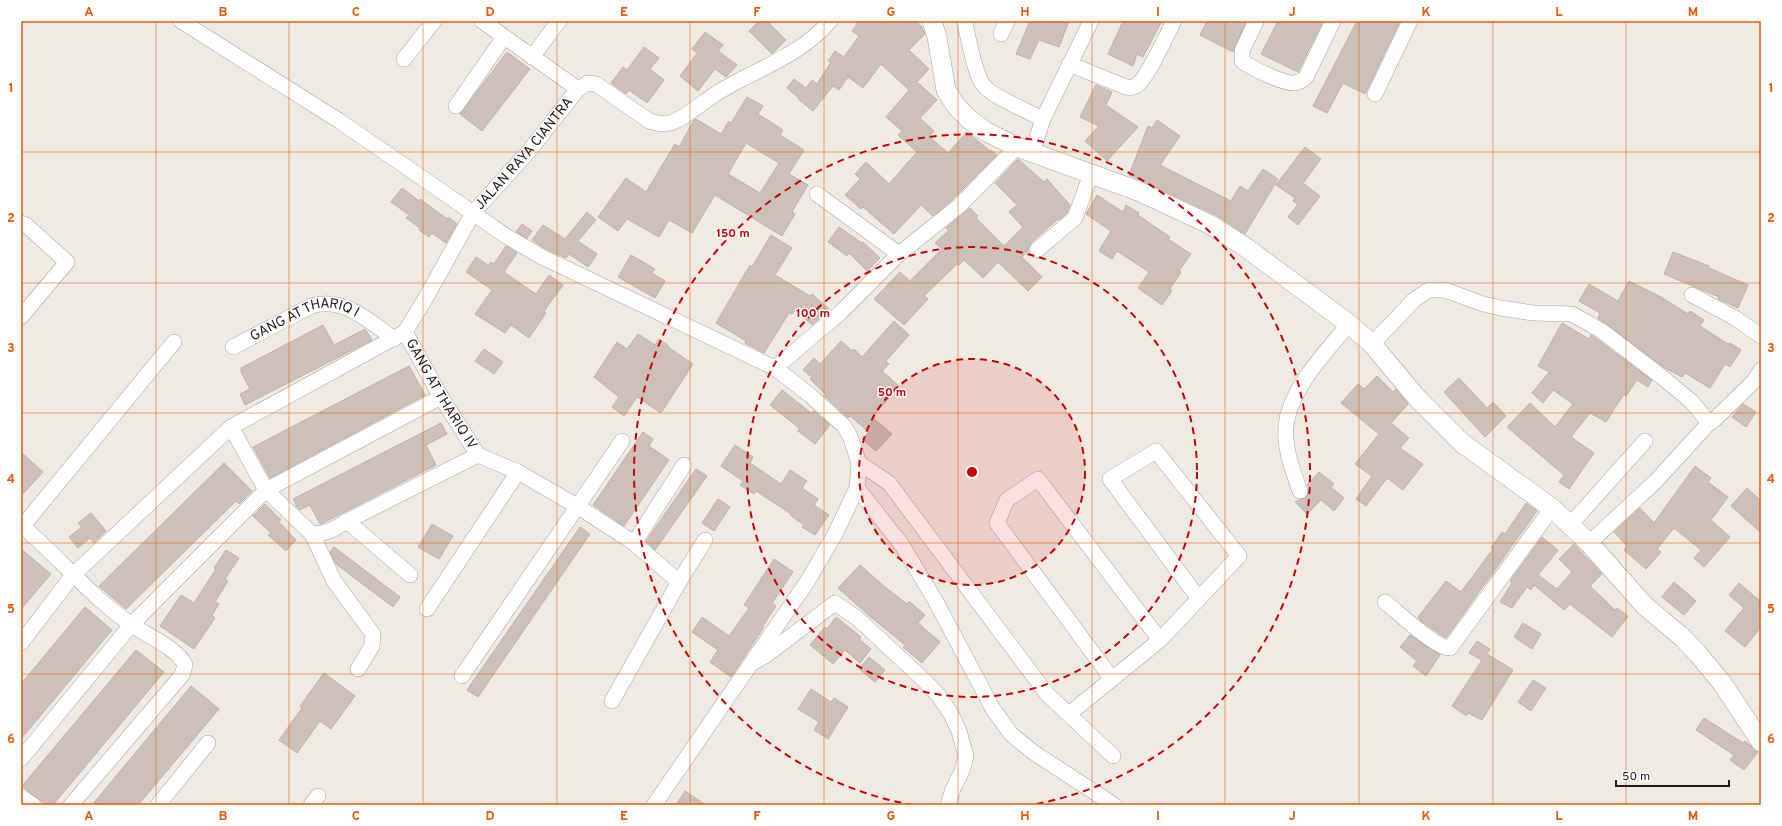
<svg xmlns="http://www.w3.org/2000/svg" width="1782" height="826" font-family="Overpass,sans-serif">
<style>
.building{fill:#ccc0b8;stroke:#c2b0a3;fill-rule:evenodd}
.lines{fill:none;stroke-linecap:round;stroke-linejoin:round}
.minor-casing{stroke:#a4a4a4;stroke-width:16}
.tertiary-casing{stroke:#a4a4a4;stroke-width:20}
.minor{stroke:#fff;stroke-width:15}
.tertiary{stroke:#fff;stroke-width:19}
.grid{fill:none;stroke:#e8590c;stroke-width:1;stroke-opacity:0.55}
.ring{fill:none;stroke:#cb0005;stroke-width:2;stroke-dasharray:7 5}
.labels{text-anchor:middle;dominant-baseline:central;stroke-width:3;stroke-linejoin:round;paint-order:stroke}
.street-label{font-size:14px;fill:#1d1d1d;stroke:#fff}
.centre{fill:#cb0005;stroke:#fff;stroke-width:2}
.ring-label{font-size:12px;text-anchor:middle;font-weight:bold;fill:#cb0005;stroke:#fff;stroke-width:3;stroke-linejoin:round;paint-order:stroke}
.neatline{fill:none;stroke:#e8590c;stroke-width:1.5}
.grid-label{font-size:13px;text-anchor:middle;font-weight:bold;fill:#e8590c}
</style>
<rect width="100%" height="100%" fill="#efebe2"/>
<g class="building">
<polygon points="759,21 767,21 786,40 772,54 749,31"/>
<polygon points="859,21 916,21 922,27 925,34 909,50 929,69 917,82 937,100 920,118 934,131 929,136 948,153 967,132 990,151 991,150 997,155 953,199 933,216 921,205 894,234 863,207 861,209 845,195 860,179 855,174 866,162 889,184 917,152 898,135 902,131 886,117 909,90 881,64 863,88 848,77 839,90 833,86 813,111 798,99 799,98 787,88 794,79 806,88 812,80 817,84 831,62 828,61 835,51 844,57 859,36 852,31"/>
<polygon points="1030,21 1069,21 1059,47 1039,40 1030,59 1016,54"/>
<polygon points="1123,21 1162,21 1143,57 1137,54 1133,66 1108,54"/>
<polygon points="1207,21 1246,21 1233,52 1200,35"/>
<polygon points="1278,21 1323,21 1298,72 1261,54"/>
<polygon points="1357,21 1400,21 1365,94 1343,83 1327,113 1313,106"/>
<polygon points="705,32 723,45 718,51 737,65 726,77 715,69 698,91 680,76 697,53 692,49"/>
<polygon points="644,47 659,58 650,69 664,80 647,103 629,90 626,94 611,83 623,67 627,70"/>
<polygon points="507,52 530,69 482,131 460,114"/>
<polygon points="1096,85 1112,92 1106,105 1138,127 1107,161 1085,141 1099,126 1080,117"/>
<path d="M747 97 763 106 758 114 783 130 780 135 804 150 789 174 808 185 792 212 795 214 782 236 715 195 692 233 669 220 659 237 627 219 618 231 598 217 626 178 646 192 675 144 679 147 694 120 696 119 721 134 729 121 731 123ZM746 143 779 163 760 193 728 174Z"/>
<polygon points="1157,120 1180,136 1160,165 1231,201 1240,186 1248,191 1263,169 1278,179 1245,234 1216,215 1129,175 1148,126 1152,128"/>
<polygon points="1305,147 1321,159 1303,183 1320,196 1298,225 1288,217 1298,204 1293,201 1295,198 1276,185"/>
<polygon points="1018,159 1044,182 1047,179 1070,205 1067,213 1059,220 1058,219 1031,243 1028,251 1022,257 1042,277 1028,291 998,262 983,278 964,260 959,265 957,264 924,296 928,299 904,325 874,299 900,272 910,281 942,249 935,243 949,230 946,228 970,208 978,216 976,218 1004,246 1023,227 1009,212 1017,205 995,183"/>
<polygon points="402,188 419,201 420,199 447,219 448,217 457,224 446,243 432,233 429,237 419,230 420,228 406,218 409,215 391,202"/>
<polygon points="1097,195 1123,212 1126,205 1139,213 1138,215 1170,237 1168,239 1191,254 1179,271 1181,272 1170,289 1172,291 1162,305 1138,288 1149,272 1117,251 1112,259 1099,251 1111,231 1086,214"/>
<polygon points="587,212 596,220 578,241 597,254 588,267 569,254 566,258 546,249 532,240 543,225 565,239"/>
<polygon points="522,224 532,231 527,238 516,232"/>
<polygon points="839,227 862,243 863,242 880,258 867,271 849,253 847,256 828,242"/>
<polygon points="771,235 792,248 775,275 810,296 812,294 829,309 812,325 795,310 792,314 789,313 764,353 745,343 746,341 716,323 750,265 752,267"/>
<polygon points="506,246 517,253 504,272 536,294 549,275 563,285 544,311 546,313 529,338 511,325 505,333 475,314 492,290 466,272 476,257 488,265 491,262 494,264"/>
<polygon points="1673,252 1709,266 1709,268 1748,285 1738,308 1718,299 1719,297 1664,274"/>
<polygon points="631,255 655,269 652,273 665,281 655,298 618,277"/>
<polygon points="1629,281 1661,297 1688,314 1690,311 1704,320 1700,326 1728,344 1730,343 1741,350 1730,367 1725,364 1710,388 1685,373 1682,377 1663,367 1598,318 1600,313 1579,301 1589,284 1618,301"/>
<polygon points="894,321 909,335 886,361 889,364 882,371 899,386 872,417 892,434 876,451 862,439 869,432 850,416 848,418 825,396 826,395 810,379 812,377 803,370 814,358 820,364 841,341 852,351 854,349 862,357"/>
<polygon points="1562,323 1589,339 1591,335 1597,339 1652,380 1648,387 1637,380 1626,396 1624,394 1606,422 1590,413 1571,437 1594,453 1569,489 1559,482 1564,475 1507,427 1530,403 1555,427 1573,404 1553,390 1543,403 1532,393 1549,372 1538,366"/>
<polygon points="323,325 334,345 365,329 372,340 245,405 240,394 250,389 241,372 241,368"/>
<polygon points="638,334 655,345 659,339 669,346 668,347 693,364 661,413 637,397 624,416 612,407 619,397 594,377 617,342 627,349"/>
<polygon points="484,349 503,362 494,374 475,361"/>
<polygon points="409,366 425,395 270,478 253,447"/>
<polygon points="1377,376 1393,392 1396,389 1408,404 1391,423 1409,438 1400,448 1423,464 1403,490 1387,478 1366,506 1356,499 1372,476 1355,464 1379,434 1341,403 1358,384 1364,389"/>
<polygon points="1459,378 1487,408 1493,402 1506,416 1485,437 1444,392"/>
<polygon points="782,390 811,413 814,411 830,425 815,444 798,431 799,428 770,405"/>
<polygon points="1743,404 1756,412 1746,427 1732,417"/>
<polygon points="441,423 447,434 426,445 436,465 323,523 320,524 310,505 300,510 297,507 293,499"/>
<polygon points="643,432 653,439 649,446 669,460 624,526 593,505"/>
<polygon points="735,445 753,457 750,463 781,484 790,470 807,481 802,488 818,499 814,505 829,515 815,535 802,527 804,525 790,515 791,514 756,491 754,494 740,485 743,481 721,466"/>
<polygon points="21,452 43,472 21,496"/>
<polygon points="224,463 252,491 239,504 236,501 126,609 99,586"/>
<polygon points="1695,466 1711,478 1708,482 1728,497 1711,520 1730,537 1704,567 1694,558 1701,550 1674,528 1657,549 1661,552 1646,569 1624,550 1627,546 1614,532 1640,508 1654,523"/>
<polygon points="696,469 707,476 655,550 646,541"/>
<polygon points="1319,472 1334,484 1331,487 1344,498 1334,511 1321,500 1307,514 1295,502 1307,496 1310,488 1307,485"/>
<polygon points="1747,488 1761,501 1761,533 1731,506"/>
<polygon points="718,499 730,507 714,531 702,523"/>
<polygon points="1526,503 1537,511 1446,638 1421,621 1418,617 1446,581 1461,592 1493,549 1491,548 1502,532 1505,534"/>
<polygon points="265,504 281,520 278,521 296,540 286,551 268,535 271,533 253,516"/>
<polygon points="91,513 106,531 94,543 90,538 78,548 69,537 82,527 78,523"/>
<polygon points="432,524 453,536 439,559 418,547"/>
<polygon points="580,527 590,534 478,697 467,690"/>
<polygon points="1542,537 1558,550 1538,575 1557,589 1572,572 1559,559 1574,544 1602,574 1590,586 1615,610 1617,608 1628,616 1612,637 1570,604 1564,610 1534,585 1531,590 1527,587 1512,608 1500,602 1512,583 1510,581"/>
<polygon points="334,547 400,597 393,607 336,564 330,552"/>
<polygon points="21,549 51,574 21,609"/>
<polygon points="226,550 239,558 225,579 228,581 215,602 219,604 212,615 215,618 194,649 160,626 181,595 194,603 216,569 214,568"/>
<polygon points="774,559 793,572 772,603 776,606 763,626 764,627 731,677 710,662 718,650 692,632 702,617 729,636 749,608 744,605"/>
<polygon points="860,565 885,587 907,604 909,601 925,615 918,623 940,642 922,663 903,647 905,645 866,613 838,588"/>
<polygon points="1674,582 1696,601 1684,615 1662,597"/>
<polygon points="1739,583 1761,602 1761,627 1745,647 1725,631 1744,608 1729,595"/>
<polygon points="85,607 112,630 21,739 21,684"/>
<polygon points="836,617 861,637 859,639 871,649 860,663 845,650 833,664 810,645 825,627 827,629"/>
<polygon points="1523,623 1541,634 1532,649 1514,637"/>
<polygon points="1410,635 1440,655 1426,676 1413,666 1417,661 1400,647"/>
<polygon points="1477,641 1490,649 1487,654 1513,670 1482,720 1468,713 1466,716 1452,706 1482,660 1469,653"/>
<polygon points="136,650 164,672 53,805 46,805 22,786"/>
<polygon points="869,657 885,670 875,682 859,669"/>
<polygon points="324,673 355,696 331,729 320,721 297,753 279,740 302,708 300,706"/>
<polygon points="1533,680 1546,688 1531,711 1518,702"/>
<polygon points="191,686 219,709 166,772 138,805 92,805"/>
<polygon points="811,689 831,702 834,698 848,707 828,739 814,730 819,722 798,709"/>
<polygon points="1704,718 1743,743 1745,741 1758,752 1744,770 1730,760 1734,755 1696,730"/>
<polygon points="685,791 706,805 676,805"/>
</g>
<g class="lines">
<defs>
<g id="minor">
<path id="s1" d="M181 21 338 120 473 213 529 151 578 89 588 83 596 84 649 121C656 123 663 125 670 123 685 119 707 98 722 90 759 68 801 55 830 21"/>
<polyline points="482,21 578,89"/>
<path d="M964 21C969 37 974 74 984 86 992 96 1029 112 1043 119"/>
<path d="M1256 21 1242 51V61C1251 68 1284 84 1295 83 1300 82 1303 80 1306 77L1333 21"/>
<polyline points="1001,34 1007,21"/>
<polyline points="532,57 559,21"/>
<polyline points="404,59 434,21"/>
<path d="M1069 64 1126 87C1130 88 1132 88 1136 86 1148 78 1166 36 1174 21"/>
<polyline points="1375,94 1410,21"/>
<polyline points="456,106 504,37"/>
<polyline points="1032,153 1043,119 1091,21"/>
<polyline points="817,194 899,254"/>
<polyline points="21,223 26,225 67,262 21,317"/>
<polyline points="1037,250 1075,218 1091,174"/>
<polyline points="1692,295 1735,318 1761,336"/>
<path id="s2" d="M405 332 441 397 478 455"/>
<polyline points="1372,344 1415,299 1429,290 1445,290 1483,304 1501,308 1533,313 1572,314 1602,331 1662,377 1692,402 1709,423"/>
<path id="s3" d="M233 347 311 306C344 296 369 321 394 339"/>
<polyline points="775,368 841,312 899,254 959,206 1017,147"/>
<path d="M231 427 266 490 312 534C326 534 335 529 347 521L478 455 518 472 577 506 634 543 679 582"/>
<polyline points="859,463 889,483 1047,694 1113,756"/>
<polyline points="857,488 902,545 935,600 993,709 1011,734 1033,752 1114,805"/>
<path d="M1300 491C1292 469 1282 443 1287 419 1294 385 1327 350 1349 324"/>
<polyline points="347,521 410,575"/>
<path d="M21 525C59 557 91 597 132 625 148 636 177 648 185 665L182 675 71 805"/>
<polyline points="1570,525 1645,441"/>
<polyline points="21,528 174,342"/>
<polyline points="312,534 334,581 373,634 372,646 358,669"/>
<polyline points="634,543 684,465"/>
<polyline points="1589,543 1655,482 1709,423 1712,422 1754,381 1761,370"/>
<path d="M1385 602C1398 612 1435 648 1450 648L1552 508"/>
<polyline points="427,609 518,472"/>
<polyline points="21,643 73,575 231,427 405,332 424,301 473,213 506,236 542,257 775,368 811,396 844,426 850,436 859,463 857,488 834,536 807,582 654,805"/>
<polyline points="754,662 765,656 835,603 857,618 924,680 939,696 951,714 959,731 966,756 962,771 953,789 948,805"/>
<polyline points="462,676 622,441"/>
<polyline points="1112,679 997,523 1007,500 1038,479 1160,640"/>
<polyline points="612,701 679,582 705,540"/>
<polyline points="1069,714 1160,640 1239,556 1156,451 1110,479 1199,599"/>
<polyline points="21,759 131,625 266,490 441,397"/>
<polyline points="21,797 33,805"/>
<polyline points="158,805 208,743"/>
<polyline points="311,805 318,796"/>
</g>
<polyline id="tertiary" points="932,21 937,37 946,90 956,106 970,120 985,131 1017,147 1138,191 1211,225 1248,249 1349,324 1372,344 1418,399 1462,443 1552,508 1589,543 1645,606 1683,638 1698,654 1722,683 1761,742"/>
</defs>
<use href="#minor" class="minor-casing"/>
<use href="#tertiary" class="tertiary-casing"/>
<use href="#minor" class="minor"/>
<use href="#tertiary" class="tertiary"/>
</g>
<path class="grid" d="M156 21V805M289 21V805M423 21V805M557 21V805M690 21V805M824 21V805M958 21V805M1092 21V805M1225 21V805M1359 21V805M1493 21V805M1626 21V805M21 152H1761M21 283H1761M21 413H1761M21 543H1761M21 674H1761"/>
<circle cx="972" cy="472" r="113" fill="#cb0005" fill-opacity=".12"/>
<g class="ring">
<circle cx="972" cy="472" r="113"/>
<circle cx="972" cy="472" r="225"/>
<path d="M913 805A338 338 0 1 1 1031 805"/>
</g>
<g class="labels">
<g class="street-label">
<text stroke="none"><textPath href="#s1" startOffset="428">JALAN RAYA CIANTRA</textPath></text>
<text stroke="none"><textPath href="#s3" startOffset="79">GANG AT THARIQ I</textPath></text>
<text stroke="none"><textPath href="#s2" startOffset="72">GANG AT THARIQ IV</textPath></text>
</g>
</g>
<circle cx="972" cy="472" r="6" class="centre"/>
<g class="ring-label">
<text x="733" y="237">150 m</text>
<text x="813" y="317">100 m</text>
<text x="892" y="396">50 m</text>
</g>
<rect width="1782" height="826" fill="none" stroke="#ffffff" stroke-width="44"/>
<path d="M1616 780v6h113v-6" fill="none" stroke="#1d1d1d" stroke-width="2"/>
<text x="1622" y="780" font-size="12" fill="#1d1d1d" stroke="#ffffff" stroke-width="3" paint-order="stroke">50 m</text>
<rect x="22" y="22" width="1738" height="782" class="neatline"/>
<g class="grid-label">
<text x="89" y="16">A</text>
<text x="223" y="16">B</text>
<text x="356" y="16">C</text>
<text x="490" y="16">D</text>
<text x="624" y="16">E</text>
<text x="757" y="16">F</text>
<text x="891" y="16">G</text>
<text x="1025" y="16">H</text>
<text x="1158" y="16">I</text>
<text x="1292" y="16">J</text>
<text x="1426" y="16">K</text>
<text x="1559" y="16">L</text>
<text x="1693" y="16">M</text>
<text x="11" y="92">1</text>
<text x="1771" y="92">1</text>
<text x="11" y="222">2</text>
<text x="1771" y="222">2</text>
<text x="11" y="352">3</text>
<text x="1771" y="352">3</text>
<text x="11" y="483">4</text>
<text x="1771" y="483">4</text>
<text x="11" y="613">5</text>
<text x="1771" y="613">5</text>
<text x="11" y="743">6</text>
<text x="1771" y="743">6</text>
<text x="89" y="820">A</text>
<text x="223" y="820">B</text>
<text x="356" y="820">C</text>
<text x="490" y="820">D</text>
<text x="624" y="820">E</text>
<text x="757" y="820">F</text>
<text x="891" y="820">G</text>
<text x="1025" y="820">H</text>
<text x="1158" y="820">I</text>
<text x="1292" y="820">J</text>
<text x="1426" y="820">K</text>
<text x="1559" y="820">L</text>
<text x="1693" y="820">M</text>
</g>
</svg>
